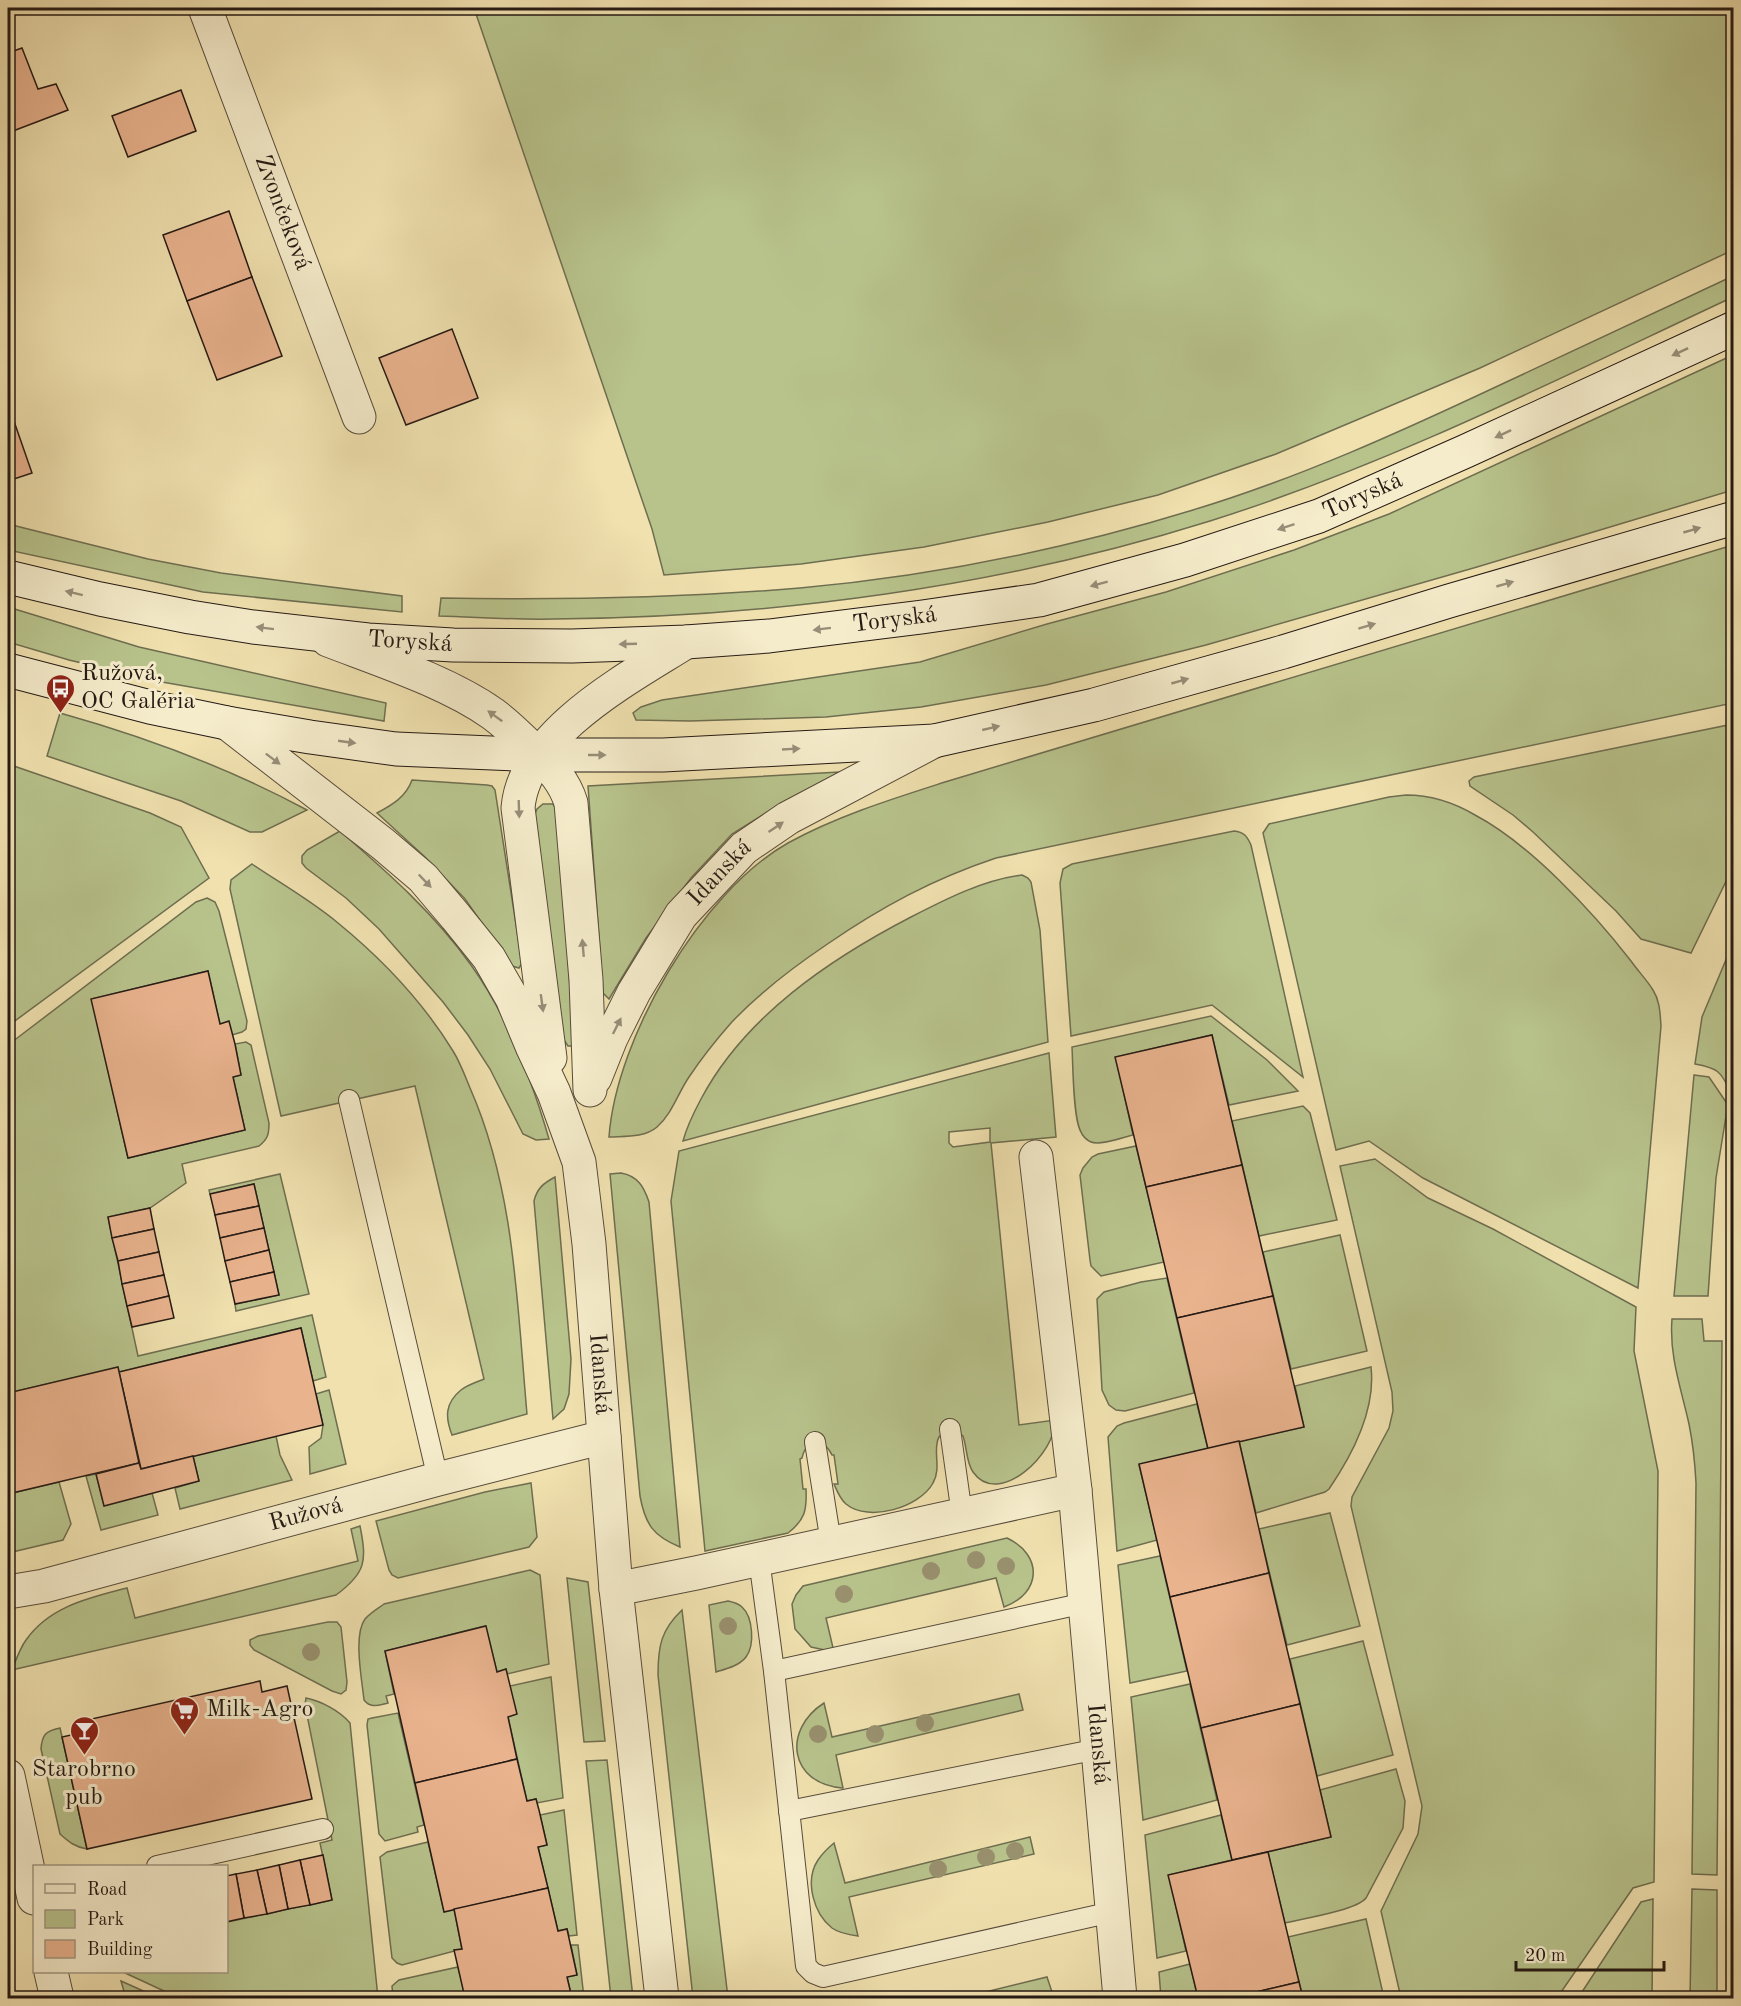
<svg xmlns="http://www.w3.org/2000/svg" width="1741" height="2006" font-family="'Old Standard TT',serif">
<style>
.green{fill:#b8c38c;stroke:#6e6e50;stroke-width:1.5;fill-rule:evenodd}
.building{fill:#e9b38e;stroke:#251a14;stroke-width:1.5}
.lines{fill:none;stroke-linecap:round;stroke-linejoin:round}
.lane-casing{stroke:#584c3b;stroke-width:22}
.street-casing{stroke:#584c3b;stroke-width:35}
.secondary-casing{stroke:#251a14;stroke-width:35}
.lane{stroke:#f5eccb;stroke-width:20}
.street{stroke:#f5eccb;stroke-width:33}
.secondary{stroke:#f5eccb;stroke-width:33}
.tree{fill:#99906e}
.oneway{fill:#978e79}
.labels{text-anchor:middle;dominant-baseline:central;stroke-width:6;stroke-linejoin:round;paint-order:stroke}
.street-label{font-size:24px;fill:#251a14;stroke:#f5eccb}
.poi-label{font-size:24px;fill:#251a14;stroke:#f5eccb;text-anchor:start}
</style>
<rect width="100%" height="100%" fill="#f0e1af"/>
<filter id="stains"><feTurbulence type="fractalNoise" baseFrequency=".00333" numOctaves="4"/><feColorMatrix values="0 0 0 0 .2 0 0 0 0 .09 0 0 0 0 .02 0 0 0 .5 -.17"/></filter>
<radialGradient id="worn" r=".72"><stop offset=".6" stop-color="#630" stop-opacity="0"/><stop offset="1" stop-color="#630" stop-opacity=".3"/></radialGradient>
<g class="green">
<polygon points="474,8 1733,8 1733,250 1480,368 1276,454 1158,495 1048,522 924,547 801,564 664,575 652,529"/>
<path d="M1733 276V297C1562 377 1391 464 1210 521 1000 587 774 617 554 619 516 620 477 617 439 616L441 598C561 600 681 598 800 588 933 576 1066 549 1193 510 1299 478 1400 432 1500 385 1578 348 1656 312 1733 276Z"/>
<polygon points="1733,355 1733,490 1477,567 1206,645 1046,685 921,707 826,717 690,721 636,720 633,713 641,707 662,700 920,662 1047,624 1166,592 1294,550 1389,514"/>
<polygon points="8,524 148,559 221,573 402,596 402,612 203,592 8,550"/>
<path d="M1733 545V703L996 858C933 879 881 907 826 945 792 968 759 993 731 1023 716 1040 701 1059 689 1077 678 1093 672 1114 657 1127 644 1138 625 1136 609 1137 616 1038 701 892 788 843 837 816 892 799 945 782Z"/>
<polygon points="8,607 139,647 386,703 384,721 162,682 69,660 8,642"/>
<path d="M60 713C146 737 229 768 307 810L262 832H250L181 801 47 756Z"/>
<polygon points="1733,724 1733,867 1691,953 1641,939 1616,911 1533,832 1513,815 1470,786 1469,781 1474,777"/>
<polygon points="8,764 150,813 181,827 209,878 8,1026"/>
<polygon points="840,772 787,800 732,834 691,878 646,938 609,999 603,993 588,786"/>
<path d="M412 780 487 785 492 786 495 790 522 963 519 968 512 966 465 899 425 857 377 813C392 805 406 797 412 780Z"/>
<path d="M1406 795C1431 795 1453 802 1475 815 1530 844 1593 912 1631 961 1638 971 1647 980 1653 990 1660 1001 1660 1013 1661 1026L1638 1288 1423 1178 1369 1141 1336 1150 1263 833 1269 824 1389 797Z"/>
<polygon points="543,804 553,804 558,812 574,1046 568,1046 564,1040 534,816 537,809"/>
<path d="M340 831C387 872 434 913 471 965 507 1015 532 1080 549 1139L536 1140 523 1134 490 1069 468 1035 443 1002 379 929 346 898 306 868 302 863V856L307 850Z"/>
<path d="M1234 831C1244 832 1247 836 1251 845L1303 1077 1212 1005 1071 1036 1060 883 1063 869 1072 864Z"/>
<path d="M252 864C280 883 312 901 338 923 382 959 423 1002 453 1051 460 1062 465 1076 470 1088 515 1190 517 1304 527 1414L452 1435C445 1417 445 1403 461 1390 467 1385 477 1382 484 1379L415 1086 281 1116 230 889 231 880Z"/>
<path d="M1022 875 1028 878 1031 882 1040 930 1048 1042 683 1141C687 1126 694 1112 701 1099 745 1016 830 959 911 917 946 899 983 880 1022 875Z"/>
<path d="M207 898 215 902 219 911 247 1021 246 1029 242 1032 232 1035 220 1024 208 971 92 999 128 1158 245 1130 233 1077 241 1075 235 1044 246 1042 251 1045 269 1123C269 1134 268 1139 259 1146L182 1164 186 1183 150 1208 108 1217 138 1356 312 1315 326 1377 313 1381 301 1328 119 1372 118 1368 8 1393V1045L196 902Z"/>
<path d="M1733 943 1734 1092H1733L1730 1091C1721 1071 1717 1068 1695 1064L1702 1017Z"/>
<path d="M1211 1016 1267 1060 1298 1091 1229 1105 1212 1035 1116 1057 1133 1135C1124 1137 1100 1146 1091 1142 1088 1141 1082 1136 1081 1132 1073 1119 1073 1065 1072 1047Z"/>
<path d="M1049 1053 1056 1137 991 1143 1019 1425 1055 1420C1057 1452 999 1509 973 1472 966 1462 967 1447 963 1436 956 1430 946 1427 939 1437 932 1449 942 1468 933 1483 920 1507 869 1523 846 1504 840 1499 837 1491 834 1484H838L834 1455H832C824 1438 806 1439 802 1458L800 1459 803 1489H806C807 1510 805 1520 788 1533L705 1551 671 1201 679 1151ZM990 1128V1142L953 1147 949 1143V1132Z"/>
<polygon points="1694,1075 1709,1077 1726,1102 1733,1104 1733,1111 1727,1110 1716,1178 1708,1296 1674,1296"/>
<polygon points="1303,1106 1310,1113 1337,1220 1259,1236 1232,1121"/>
<polygon points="1136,1146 1164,1262 1101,1276 1091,1266 1090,1260 1080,1175 1083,1168 1092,1157 1098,1154"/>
<polygon points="1375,1159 1428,1198 1493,1229 1636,1307 1634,1351 1658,1471 1654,1882 1633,1888 1557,1998 1401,1998 1381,1911 1418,1834 1422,1806 1351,1506 1352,1497 1389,1428 1393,1411 1392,1392 1340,1166"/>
<path d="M621 1173C638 1176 644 1187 649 1202L680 1547C653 1536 645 1524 640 1496L610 1174Z"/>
<polygon points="280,1174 309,1294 236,1311 235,1304 279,1295 254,1184 210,1194 209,1190"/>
<path d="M555 1177 571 1359 569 1394 564 1409 553 1419 534 1201C537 1188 544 1183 555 1177Z"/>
<polygon points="1340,1235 1367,1351 1291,1369 1263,1252"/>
<polygon points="1167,1278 1194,1393 1125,1411 1116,1410 1109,1405 1102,1390 1097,1299 1104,1292 1141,1282"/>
<path d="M1672 1319H1702L1704 1341H1722L1717 1875 1692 1874 1696 1483C1695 1463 1693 1444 1689 1424 1681 1388 1669 1356 1672 1319Z"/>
<path d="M1371 1367C1376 1410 1353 1454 1329 1489L1325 1492 1256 1513 1239 1441 1304 1427 1295 1386Z"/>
<polygon points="329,1390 346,1464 310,1474 309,1447 321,1438 323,1425 316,1394"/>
<polygon points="1197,1404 1208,1449 1139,1465 1157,1540 1117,1551 1108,1437 1117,1426 1124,1423"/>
<polygon points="276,1436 280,1455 292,1480 180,1509 175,1488 199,1481 193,1456"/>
<polygon points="96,1474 104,1505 152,1493 158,1515 101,1530 86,1476"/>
<polygon points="59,1482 71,1524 63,1540 8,1553 8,1494"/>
<polygon points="531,1483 537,1537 529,1547 398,1578 392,1575 389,1570 376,1521 485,1492"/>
<polygon points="1330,1513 1360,1626 1287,1645 1259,1529"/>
<path d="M360 1526C367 1561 366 1573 336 1595L12 1670C16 1660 20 1648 26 1640 50 1606 89 1598 127 1588L135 1618 358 1561 351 1529Z"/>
<path d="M1007 1538C1043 1555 1042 1593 1004 1607L996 1578 826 1618 834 1652 811 1647 795 1629 792 1604 796 1595 803 1586Z"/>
<polygon points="1160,1556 1187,1671 1130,1683 1118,1565"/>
<path d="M530 1570 540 1575 549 1664 507 1674 506 1669 497 1672 485 1626 385 1651 394 1694 386 1696 388 1703C379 1705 371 1709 364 1700 362 1680 353 1635 365 1619 370 1613 377 1609 384 1604Z"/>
<polygon points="567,1578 588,1582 605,1741 584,1742"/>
<path d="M728 1601C733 1602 738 1603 742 1607 753 1617 755 1645 746 1657 739 1666 726 1669 716 1672L709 1605Z"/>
<path d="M682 1610 728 1998H693L658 1675C658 1646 661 1630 682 1610Z"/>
<polygon points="328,1622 337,1622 341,1627 347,1682 346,1690 341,1694 332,1691 254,1650 250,1645 250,1640 258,1636"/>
<polygon points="1363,1641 1393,1755 1317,1776 1290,1659"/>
<polygon points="551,1677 563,1798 537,1803 536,1799 527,1801 508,1717 510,1686"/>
<polygon points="1190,1684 1217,1800 1143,1820 1131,1697"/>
<path d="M1019 1694 1023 1710 836 1755 843 1788C789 1784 782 1730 824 1703L832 1737Z"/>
<path d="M306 1698C321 1701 340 1711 350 1723L378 1998H179L123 1972H226L227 1922 332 1900 320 1843 332 1840 305 1705Z"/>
<polygon points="398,1713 424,1825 417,1827 418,1832 385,1841 379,1834 367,1725 368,1719 372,1718"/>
<path d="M60 1728 87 1849C75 1847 69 1842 60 1834L41 1749C42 1734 46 1731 60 1728Z"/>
<polygon points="607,1760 633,1998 611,1998 586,1761"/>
<path d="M1396 1769 1405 1801 1403 1828 1366 1898C1357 1910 1302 1919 1285 1923L1268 1852 1331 1837 1320 1790Z"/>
<polygon points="564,1810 577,1935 569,1936 567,1929 558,1931 538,1847 547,1845 540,1815"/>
<polygon points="1221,1815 1232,1860 1169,1875 1186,1951 1157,1958 1145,1835"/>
<path d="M1030 1837 1034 1854 849 1897 858 1936C850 1935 839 1933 832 1928 814 1914 804 1881 818 1860 822 1854 828 1848 834 1843L845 1883Z"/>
<polygon points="428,1842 444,1911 454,1909 462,1949 402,1965 397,1963 392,1958 380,1857 387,1852"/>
<polygon points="1692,1889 1717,1890 1717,1998 1690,1998"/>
<polygon points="1653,1899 1652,1998 1578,1998 1641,1902"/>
<polygon points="1366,1919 1384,1998 1303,1998 1288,1937"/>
<polygon points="571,1945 578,1945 584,1998 572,1998 567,1977 577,1975"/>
<polygon points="1190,1964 1198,1998 1161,1998 1159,1972"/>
<polygon points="458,1967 466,1998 472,1996 473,1998 393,1998 392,1986 399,1980"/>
<polygon points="1047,1977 1052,1992 1026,1998 961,1998"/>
<polygon points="121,1981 159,1998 126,1998"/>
</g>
<g class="building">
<polygon points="22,48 38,89 56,84 68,110 13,131 8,117 8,53"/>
<polygon points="181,90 196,131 128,157 112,116"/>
<polygon points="229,211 252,277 187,301 163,235"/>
<polygon points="252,277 282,356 217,380 187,301"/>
<polygon points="452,329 478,398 406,425 379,358"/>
<polygon points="8,404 32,473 8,481"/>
<polygon points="208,971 220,1024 229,1021 235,1044 241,1075 233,1077 245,1130 128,1158 91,999"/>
<polygon points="1212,1035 1242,1165 1146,1187 1115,1057"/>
<polygon points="1242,1165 1273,1296 1177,1318 1146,1187"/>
<polygon points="254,1184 259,1206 215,1215 210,1194"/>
<polygon points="259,1206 264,1228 220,1238 215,1215"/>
<polygon points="150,1208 154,1229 112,1238 108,1217"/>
<polygon points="264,1228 269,1250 225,1261 220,1238"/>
<polygon points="154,1229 159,1252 118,1261 112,1238"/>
<polygon points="269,1250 274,1272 230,1282 225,1261"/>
<polygon points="159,1252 164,1275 122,1284 118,1261"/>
<polygon points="274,1272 279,1295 235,1304 230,1282"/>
<polygon points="164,1275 169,1296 127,1306 122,1284"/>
<polygon points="169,1296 174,1318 132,1327 127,1306"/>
<polygon points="1273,1296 1304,1427 1208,1449 1177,1318"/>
<polygon points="301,1328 323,1425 141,1469 119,1372"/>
<polygon points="118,1367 139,1463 8,1494 8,1393"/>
<polygon points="1239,1441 1269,1573 1170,1597 1139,1464"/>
<polygon points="193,1456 199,1481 104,1506 96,1474 139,1463 141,1469"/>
<polygon points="1269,1573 1300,1704 1201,1728 1170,1597"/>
<polygon points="486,1626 497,1672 506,1669 517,1714 508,1717 517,1759 415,1783 385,1651"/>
<polygon points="260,1681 262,1692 287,1686 312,1799 87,1849 62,1737 89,1731 87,1720"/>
<polygon points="1300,1704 1331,1837 1232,1860 1201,1728"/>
<polygon points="517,1759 527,1801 536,1799 539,1810 547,1845 538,1847 548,1888 444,1912 415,1783"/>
<polygon points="1268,1852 1299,1982 1231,1998 1198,1998 1168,1875"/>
<polygon points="323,1855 332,1900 310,1905 300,1860"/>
<polygon points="300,1860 310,1905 288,1909 279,1865"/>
<polygon points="279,1865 288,1909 267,1914 257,1870"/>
<polygon points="257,1870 267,1914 244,1918 236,1874"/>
<polygon points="236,1874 244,1918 226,1922 226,1876"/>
<polygon points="548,1888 558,1931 567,1929 577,1975 567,1977 572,1998 473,1998 472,1996 465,1998 454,1950 462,1949 454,1909"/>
<polygon points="1299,1982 1303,1998 1231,1998"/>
<polygon points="1052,1992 1053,1998 1026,1998"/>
</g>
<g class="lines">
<defs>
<g id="lane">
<polyline points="349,1100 438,1479"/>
<polyline points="950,1429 962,1515"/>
<polyline points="815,1442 831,1543"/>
<polyline points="759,1559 774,1671 806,1966 813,1973 823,1977 1112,1912"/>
<polyline points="774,1671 1085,1603"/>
<polyline points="789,1811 1098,1749"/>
<polyline points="157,1866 323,1829"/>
</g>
<g id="street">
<path id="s1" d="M205 8 359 417"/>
<path d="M328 640C380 660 448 682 493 714 508 725 521 738 534 751 550 767 564 780 571 803L586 980 590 1090"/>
<path id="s2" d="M227 723 383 844 423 878 456 917 489 958 512 998 532 1046 554 1093 579 1162 589 1244 616 1589 662 1998"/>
<path d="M550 1058 518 808C524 733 629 678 686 642"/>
<path id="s3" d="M595 1078 611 1038 634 992 681 915 744 848 788 818 934 741"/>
<path id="s4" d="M1075 1490 1120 1998"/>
<polyline points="616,1589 696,1573 1075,1490 1036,1157"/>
<path id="s5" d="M8 1592 44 1586 438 1479 604 1437"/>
<polyline points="8,1776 34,1898"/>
<polyline points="51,1972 57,1998"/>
</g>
<g id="secondary">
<path id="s6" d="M8 577 100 599 190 617 253 627 368 640 453 645 572 646 686 642 769 636 922 617 1039 600 1185 560 1319 516 1466 451 1734 328"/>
<polyline points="8,670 150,707 227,723 310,737 396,749 538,755 663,755 934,741 1094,705 1283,652 1449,601 1734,518"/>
</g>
</defs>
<use href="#lane" class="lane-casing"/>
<use href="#street" class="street-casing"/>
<use href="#secondary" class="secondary-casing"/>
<use href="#lane" class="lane"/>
<use href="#street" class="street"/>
<use href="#secondary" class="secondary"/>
</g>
<g class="tree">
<circle cx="976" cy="1560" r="9"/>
<circle cx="1006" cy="1566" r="9"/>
<circle cx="931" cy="1571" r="9"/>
<circle cx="844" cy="1594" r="9"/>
<circle cx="728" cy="1626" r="9"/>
<circle cx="311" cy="1652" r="9"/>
<circle cx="925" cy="1723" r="9"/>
<circle cx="818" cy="1734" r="9"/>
<circle cx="875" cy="1734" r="9"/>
<circle cx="1015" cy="1851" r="9"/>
<circle cx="986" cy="1857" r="9"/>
<circle cx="938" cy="1869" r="9"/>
</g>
<defs><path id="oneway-solid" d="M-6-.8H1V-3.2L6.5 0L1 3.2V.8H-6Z" transform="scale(1.5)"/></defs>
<g class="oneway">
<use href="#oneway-solid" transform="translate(1680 352) rotate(155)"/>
<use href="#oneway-solid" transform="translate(1503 434) rotate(155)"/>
<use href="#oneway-solid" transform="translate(1286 527) rotate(162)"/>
<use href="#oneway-solid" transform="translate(1692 530) rotate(-16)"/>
<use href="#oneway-solid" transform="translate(1099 584) rotate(165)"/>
<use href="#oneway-solid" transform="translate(1505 584) rotate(-16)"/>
<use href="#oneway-solid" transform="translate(74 593) rotate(-166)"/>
<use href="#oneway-solid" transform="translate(1367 626) rotate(-17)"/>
<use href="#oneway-solid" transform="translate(265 628) rotate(-173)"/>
<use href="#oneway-solid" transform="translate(822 629) rotate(173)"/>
<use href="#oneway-solid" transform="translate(628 644) rotate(178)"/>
<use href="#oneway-solid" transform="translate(1180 681) rotate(-16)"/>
<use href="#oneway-solid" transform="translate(495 716) rotate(-144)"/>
<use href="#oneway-solid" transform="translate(991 728) rotate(-13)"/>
<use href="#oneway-solid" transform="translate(347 742) rotate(8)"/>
<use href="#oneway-solid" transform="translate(791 749) rotate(-3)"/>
<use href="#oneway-solid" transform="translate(597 755)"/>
<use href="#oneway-solid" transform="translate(273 759) rotate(37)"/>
<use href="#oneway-solid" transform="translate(519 809) rotate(88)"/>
<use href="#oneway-solid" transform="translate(776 827) rotate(-34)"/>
<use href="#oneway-solid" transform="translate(425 881) rotate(46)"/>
<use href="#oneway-solid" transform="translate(583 948) rotate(-95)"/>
<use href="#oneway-solid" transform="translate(542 1003) rotate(82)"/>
<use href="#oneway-solid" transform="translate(617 1026) rotate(-63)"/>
</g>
<defs>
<symbol id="bus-pin" viewBox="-11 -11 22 30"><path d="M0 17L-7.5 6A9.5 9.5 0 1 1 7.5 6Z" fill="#8f2418" stroke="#f5eccb"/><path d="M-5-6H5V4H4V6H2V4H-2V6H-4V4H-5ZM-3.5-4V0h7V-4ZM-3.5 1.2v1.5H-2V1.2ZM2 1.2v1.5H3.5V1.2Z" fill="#fff"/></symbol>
<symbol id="supermarket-pin" viewBox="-11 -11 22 30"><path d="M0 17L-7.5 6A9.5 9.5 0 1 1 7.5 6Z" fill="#8f2418" stroke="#f5eccb"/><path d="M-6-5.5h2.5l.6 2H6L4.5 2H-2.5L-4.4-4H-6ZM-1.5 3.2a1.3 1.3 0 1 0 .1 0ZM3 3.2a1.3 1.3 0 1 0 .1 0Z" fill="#fff"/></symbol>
<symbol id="bar-pin" viewBox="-11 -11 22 30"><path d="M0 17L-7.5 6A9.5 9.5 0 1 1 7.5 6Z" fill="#8f2418" stroke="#f5eccb"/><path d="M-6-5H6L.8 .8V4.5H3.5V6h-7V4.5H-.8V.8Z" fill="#fff"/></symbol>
</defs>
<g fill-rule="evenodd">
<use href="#bus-pin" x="44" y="672" width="33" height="45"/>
<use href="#supermarket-pin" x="168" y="1694" width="33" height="45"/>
<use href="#bar-pin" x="68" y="1714" width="33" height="45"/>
</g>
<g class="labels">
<g class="street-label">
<text stroke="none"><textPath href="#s1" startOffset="219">Zvončeková</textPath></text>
<text stroke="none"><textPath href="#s6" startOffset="1380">Toryská</textPath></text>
<text stroke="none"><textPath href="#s6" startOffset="894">Toryská</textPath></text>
<text stroke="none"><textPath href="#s6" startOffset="408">Toryská</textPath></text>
<text stroke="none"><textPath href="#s3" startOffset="242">Idanská</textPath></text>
<text stroke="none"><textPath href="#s2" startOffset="790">Idanská</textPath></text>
<text stroke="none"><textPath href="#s5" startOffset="308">Ružová</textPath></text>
<text stroke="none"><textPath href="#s4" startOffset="255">Idanská</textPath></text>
</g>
<g class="poi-label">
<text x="81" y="674">Ružová,<tspan x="81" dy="28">OC Galéria</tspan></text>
<text x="206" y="1710">Milk-Agro</text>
<text x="84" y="1770" text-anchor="middle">Starobrno<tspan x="84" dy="28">pub</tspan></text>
</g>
</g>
<rect width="1741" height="2006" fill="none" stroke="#f0e1af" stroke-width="30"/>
<rect x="9" y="9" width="1723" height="1988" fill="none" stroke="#251a14" stroke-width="3"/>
<rect x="15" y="15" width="1711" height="1976" fill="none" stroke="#251a14" stroke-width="1.5"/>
<rect x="33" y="1865" width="195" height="108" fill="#f5eccb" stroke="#a29882" stroke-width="1.5"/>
<rect x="45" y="1884" width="30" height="9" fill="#f5eccb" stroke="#a29882" stroke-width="1.5"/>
<text x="87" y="1895" font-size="18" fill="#251a14">Road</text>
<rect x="45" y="1910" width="30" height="18" fill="#b8c38c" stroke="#a29882" stroke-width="1.5"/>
<text x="87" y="1925" font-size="18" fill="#251a14">Park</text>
<rect x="45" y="1940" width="30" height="18" fill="#e9b38e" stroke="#a29882" stroke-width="1.5"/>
<text x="87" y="1955" font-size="18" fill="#251a14">Building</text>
<path d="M1516 1961v9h148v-9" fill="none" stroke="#251a14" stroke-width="3"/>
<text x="1525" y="1961" font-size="18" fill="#251a14" stroke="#f5eccb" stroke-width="4.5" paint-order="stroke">20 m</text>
<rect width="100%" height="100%" filter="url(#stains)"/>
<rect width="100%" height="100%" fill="url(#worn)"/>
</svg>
